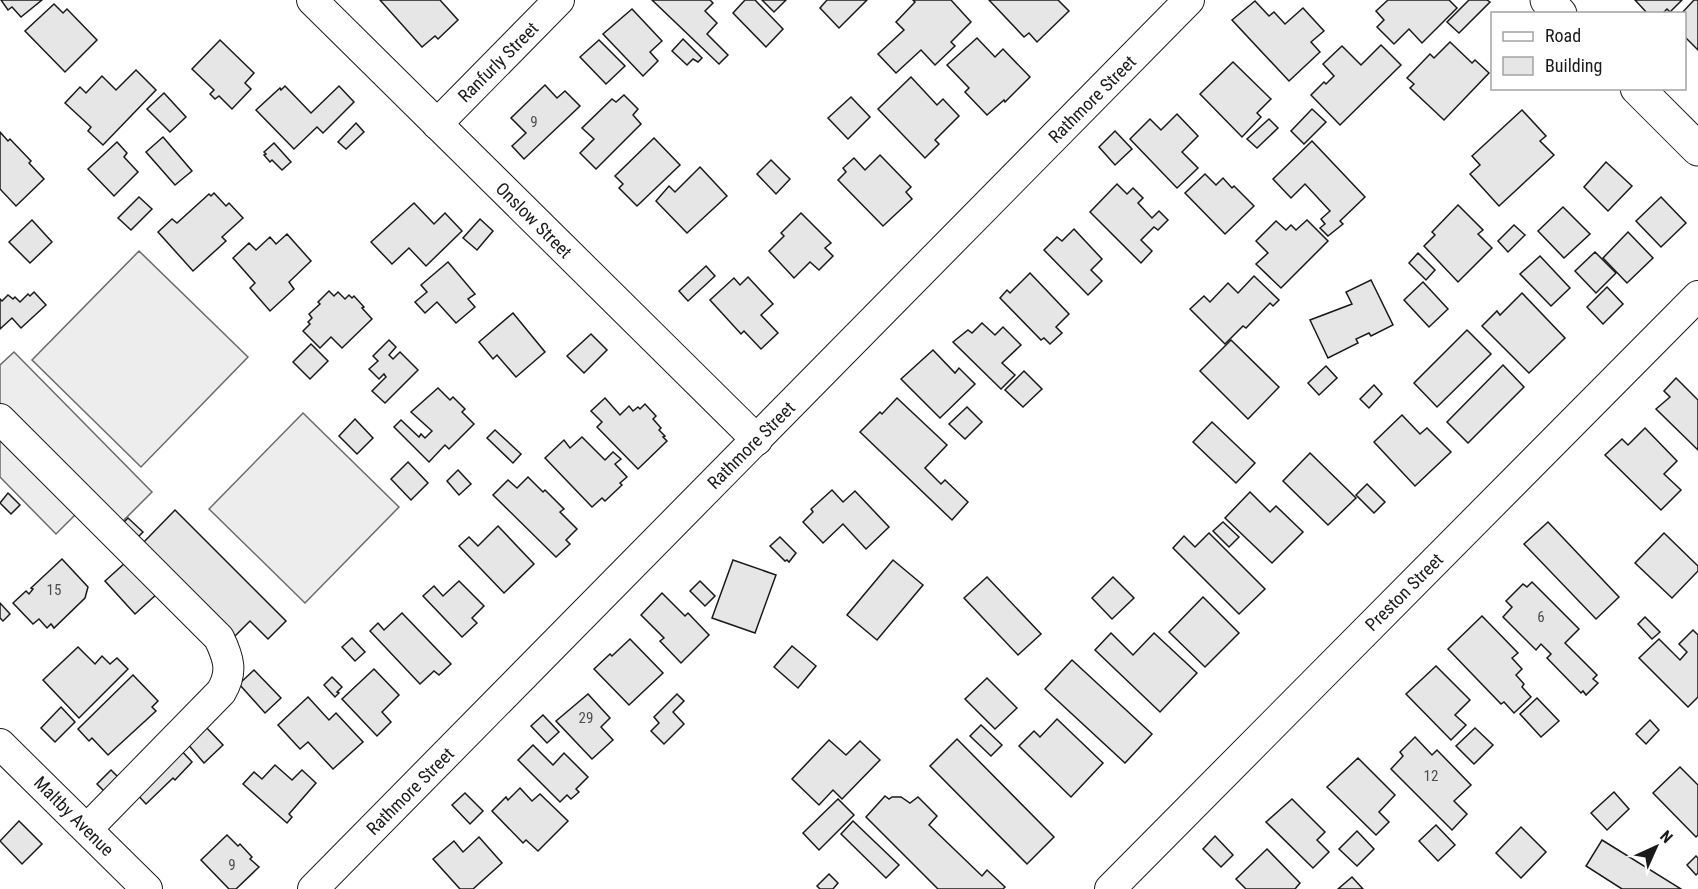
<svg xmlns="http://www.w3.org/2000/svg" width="1698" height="889" font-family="'Roboto Condensed',sans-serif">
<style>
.built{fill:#ededed;stroke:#6a6a6a;stroke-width:1.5}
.building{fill:#e6e6e6;stroke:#1a1a1a;stroke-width:1.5}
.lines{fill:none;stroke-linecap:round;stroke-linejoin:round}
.minor-casing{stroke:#1a1a1a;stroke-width:32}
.major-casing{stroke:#1a1a1a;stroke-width:35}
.minor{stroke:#fff;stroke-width:30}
.major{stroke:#fff;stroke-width:33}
.labels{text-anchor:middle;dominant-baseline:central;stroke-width:4.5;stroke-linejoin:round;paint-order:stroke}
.number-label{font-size:15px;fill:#4d4d4d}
.street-label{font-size:18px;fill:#1a1a1a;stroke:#fff}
</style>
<rect width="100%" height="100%" fill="#fff"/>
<g class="built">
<polygon points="139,251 248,357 141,467 32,360"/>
<polygon points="14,352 152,492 106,538 79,511 56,534 0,477 0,365"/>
<polygon points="303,413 399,507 305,603 209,509"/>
</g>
<g class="building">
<polygon points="1,0 42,0 21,17 12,7 8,10"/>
<polygon points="380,0 440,0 458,20 438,39 435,36 422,47"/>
<polygon points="652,0 710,0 713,3 705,11 717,23 707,34 728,55 719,64"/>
<polygon points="745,0 755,0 783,29 766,47 733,13"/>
<polygon points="762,0 786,0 774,12"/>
<polygon points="827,0 867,0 839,28 820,8"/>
<polygon points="913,0 951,0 971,22 951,42 955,46 935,65 921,50 896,73 878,54 904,30 896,22 915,2"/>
<polygon points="989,0 1058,0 1069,11 1037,42 1029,33 1024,37"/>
<polygon points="1388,0 1449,0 1457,8 1422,43 1409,29 1394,44 1377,27 1384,20 1376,11"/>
<polygon points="1469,0 1487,0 1490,2 1459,33 1447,22"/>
<polygon points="1635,0 1682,0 1670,12 1667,9 1662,14 1648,14"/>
<polygon points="1694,0 1698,0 1698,50 1684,36 1684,14 1681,14"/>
<polygon points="1255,1 1269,16 1274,12 1285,24 1303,8 1324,31 1311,42 1320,52 1289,81 1232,20"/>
<polygon points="54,4 63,13 67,9 97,40 65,72 25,31"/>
<polygon points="632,9 662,41 650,52 658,61 643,76 603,34"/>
<polygon points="977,38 995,57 1003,49 1030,77 1005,102 1004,100 987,115 965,92 969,88 947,65"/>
<polygon points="683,39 702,58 698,62 693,59 687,65 672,51"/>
<polygon points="220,40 254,73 245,83 251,89 232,109 219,96 215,99 210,94 214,90 192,69"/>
<polygon points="599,40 625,66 606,84 580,57"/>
<polygon points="1450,42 1472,63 1475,60 1489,73 1444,120 1410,88 1414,84 1407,78 1430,54 1434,58"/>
<polygon points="1381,45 1401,65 1340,125 1311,95 1324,82 1326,84 1334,76 1323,64 1342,46 1361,65"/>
<polygon points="1233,62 1271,99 1257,113 1261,117 1242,137 1200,94"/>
<polygon points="136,70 156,90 103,145 88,131 91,127 65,103 80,87 86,93 102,76 116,90"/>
<polygon points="911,77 937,105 943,99 959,116 935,140 939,144 925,158 878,109"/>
<polygon points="545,85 557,98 565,91 580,106 524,159 512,146 526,133 511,118"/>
<polygon points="285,86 311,113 339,86 354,102 323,133 317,127 294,149 256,110 280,88 281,90"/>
<polygon points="164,93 186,117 170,132 147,109"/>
<polygon points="624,95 638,109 633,115 641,124 596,169 580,153 594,139 582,128 612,99 616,102"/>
<polygon points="851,97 870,117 848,139 828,118"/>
<polygon points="1312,109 1326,122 1304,144 1291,131"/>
<polygon points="1522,110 1546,136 1540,141 1554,155 1499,206 1470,174 1480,165 1472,156"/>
<polygon points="1177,114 1198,136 1182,152 1198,168 1177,188 1130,139 1150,119 1161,130"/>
<polygon points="1269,119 1278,128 1257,148 1247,139"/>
<polygon points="356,123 364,132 346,149 338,142"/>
<polygon points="1115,131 1132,149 1115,165 1099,147"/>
<polygon points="0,132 8,141 10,139 31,161 29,163 44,179 16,206 0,189"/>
<polygon points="163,137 192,171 175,185 146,152"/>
<polygon points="654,138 680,165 637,206 619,188 623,184 615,176"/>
<polygon points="1312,141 1365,197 1340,221 1343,224 1328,236 1320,228 1325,224 1321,219 1330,211 1305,184 1291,198 1273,179"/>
<polygon points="117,142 127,153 124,157 138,172 114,196 88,169"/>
<polygon points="274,143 291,162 282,170 272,160 270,162 264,155 266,154 264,152"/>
<polygon points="880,155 911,187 906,192 912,199 883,226 838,180 846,172 843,168 854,158 865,170"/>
<polygon points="771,160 790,179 776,194 757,174"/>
<polygon points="1606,162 1632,186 1608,211 1584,187"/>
<polygon points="700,167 727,196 687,233 656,201 669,186 675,192"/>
<polygon points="1205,174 1216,185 1223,178 1232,188 1234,186 1254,206 1225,234 1185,193"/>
<polygon points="1117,184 1127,194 1133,188 1143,198 1138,203 1152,218 1159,211 1168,220 1158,230 1154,227 1141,240 1152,251 1141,263 1090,212"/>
<polygon points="214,193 226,206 229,203 243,218 222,237 226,241 193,271 158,232 172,219 177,223 209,194 211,196"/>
<polygon points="139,197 152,209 131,230 118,218"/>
<polygon points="1661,197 1686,223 1661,247 1636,221"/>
<polygon points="414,203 434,224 445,213 462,231 426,266 409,248 392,264 371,242"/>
<polygon points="1458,205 1483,230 1478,234 1492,248 1458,282 1424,246 1435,235 1432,232"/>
<polygon points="1563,207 1590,234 1564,258 1538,231"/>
<polygon points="801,213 831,243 825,248 833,256 819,270 810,262 794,278 769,251 784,236 781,233"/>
<polygon points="480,219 493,231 477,250 463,238"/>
<polygon points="32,220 52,242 30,263 9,242"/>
<polygon points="1307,220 1328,241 1281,288 1256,264 1268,253 1256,241 1276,221 1286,230 1291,225 1296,230"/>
<polygon points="1514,225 1525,235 1508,252 1498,241"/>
<polygon points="1074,229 1102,259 1091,270 1102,281 1088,295 1044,250 1057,237 1062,241"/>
<polygon points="1628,232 1653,258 1627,283 1603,258"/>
<polygon points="287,234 311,261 289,282 294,289 270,311 250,288 255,283 233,258 249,243 256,250 270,237 276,244"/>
<polygon points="1595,252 1616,273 1596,293 1575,271"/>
<polygon points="1418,253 1435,270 1426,280 1409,263"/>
<polygon points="1540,256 1570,288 1551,306 1520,274"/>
<polygon points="448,262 475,294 468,299 475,307 456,323 437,302 425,313 415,302 427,292 421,285"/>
<polygon points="706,266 715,276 688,301 679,291"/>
<polygon points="1030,273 1069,314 1056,327 1062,333 1050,344 1044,338 1041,340 1000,298 1007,290 1010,293"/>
<polygon points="1254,276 1279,300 1273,306 1270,303 1246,328 1243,326 1225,344 1190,309 1204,296 1210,302 1228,283 1238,293"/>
<polygon points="748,277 773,304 761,315 778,333 761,349 744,331 741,334 710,300 734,278 740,285"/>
<polygon points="1371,280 1393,325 1371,336 1369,333 1356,339 1358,343 1328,358 1310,320 1352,304 1346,292"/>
<polygon points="1423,282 1448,309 1429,327 1404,300"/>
<polygon points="1607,287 1623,304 1603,324 1587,307"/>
<polygon points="329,291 334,296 338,292 345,299 349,295 352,298 354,296 364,307 362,308 372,319 342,348 331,337 320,348 303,331 310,324 308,322 312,318 309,314 320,304 318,302"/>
<polygon points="34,292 46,305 21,328 12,318 0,329 0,299 2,301 8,295 13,299 15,297 20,302 28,294 30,296"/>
<polygon points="1522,293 1565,338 1529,373 1482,326 1497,311 1500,315"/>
<polygon points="513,313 545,352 516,377 497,355 493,359 479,342"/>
<polygon points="982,323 995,335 1003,327 1021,345 1002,363 1015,375 1001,389 953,342 968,330 972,333"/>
<polygon points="1467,330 1491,354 1437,407 1414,383"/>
<polygon points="591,334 607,350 584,373 567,356"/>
<polygon points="389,340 396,347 389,355 393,359 400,352 418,370 385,403 372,391 386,377 384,374 379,379 369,369 378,361 373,356"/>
<polygon points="1231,340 1279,387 1248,419 1200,371"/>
<polygon points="311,344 328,361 310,379 293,362"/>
<polygon points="933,350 955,373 959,368 975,384 940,418 901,379"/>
<polygon points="1503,365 1524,387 1468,443 1447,422"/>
<polygon points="1326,366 1337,378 1319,395 1308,383"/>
<polygon points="1024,371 1042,389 1023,407 1005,390"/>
<polygon points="1676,378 1698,400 1698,450 1656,409 1670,397 1664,391"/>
<polygon points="1374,385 1382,394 1369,408 1360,399"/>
<polygon points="438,388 450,400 453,397 465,409 462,412 474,424 449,449 445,445 429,462 394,427 401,420 419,437 421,434 425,438 432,431 411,412"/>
<polygon points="605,398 620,415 629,406 633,411 638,407 640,409 645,404 656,416 653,419 661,428 659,430 665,436 663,437 667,441 638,469 597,427 602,422 591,411"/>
<polygon points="897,398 947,445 925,468 941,484 945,480 968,502 952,520 860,432 880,412 882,414"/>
<polygon points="967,407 982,422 965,439 949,424"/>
<polygon points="1402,415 1420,434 1427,428 1451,452 1415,486 1374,442"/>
<polygon points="355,419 373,438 357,454 339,436"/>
<polygon points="1212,422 1255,463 1236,483 1193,442"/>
<polygon points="1645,428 1677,461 1664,474 1681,490 1661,510 1605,455 1622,439 1628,445"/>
<polygon points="495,430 521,454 513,463 487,438"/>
<polygon points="582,437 605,460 613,452 621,459 615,464 627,477 620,483 622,485 605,501 602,498 592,507 545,458 564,440 570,448"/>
<polygon points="1310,453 1356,498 1328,525 1283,481"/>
<polygon points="408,462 428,483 411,500 391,479"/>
<polygon points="458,470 471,484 459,495 447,481"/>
<polygon points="528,477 543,492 545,490 564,509 560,512 577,529 566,540 570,544 556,557 493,495 508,480 517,488"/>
<polygon points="1367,484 1385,502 1374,513 1356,495"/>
<polygon points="832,490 843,502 855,491 889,527 866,549 843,524 823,543 803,522 813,512 811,509"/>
<polygon points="1250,492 1270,512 1276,506 1303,532 1272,563 1225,518"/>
<polygon points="8,493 20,505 11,514 0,503"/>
<polygon points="175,510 286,621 268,639 250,621 234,637 142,544"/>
<polygon points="128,518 143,532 137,538 122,524"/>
<polygon points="1223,522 1239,537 1229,547 1213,531"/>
<polygon points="1548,522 1619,597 1596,619 1524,544"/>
<polygon points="498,526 534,564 504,593 459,546 469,537 478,546"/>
<polygon points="1209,533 1265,589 1239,614 1173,548 1184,536 1195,547"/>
<polygon points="1664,533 1698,566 1698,571 1672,598 1635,563"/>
<polygon points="780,537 796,553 789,562 787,560 785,561 770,546"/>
<polygon points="62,559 88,587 85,598 54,628 51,624 47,628 39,619 33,624 13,603 26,591 29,594 33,589 31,588"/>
<polygon points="733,560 776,575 755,633 712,618"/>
<polygon points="893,560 923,585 877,640 847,615"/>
<polygon points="125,563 158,593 135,614 105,581"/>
<polygon points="987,577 1041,634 1018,655 964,598"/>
<polygon points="1113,577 1134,598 1112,619 1092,598"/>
<polygon points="459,581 484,606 472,618 477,623 462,637 423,596 434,586 443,596"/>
<polygon points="700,581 715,596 705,606 690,591"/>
<polygon points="1532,582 1579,629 1565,643 1597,675 1593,679 1598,683 1586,695 1583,691 1581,693 1547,658 1551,654 1541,644 1536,650 1503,617 1512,607 1506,601 1523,584 1527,587"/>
<polygon points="662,593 685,616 688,613 709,635 681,663 660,641 664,638 641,615"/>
<polygon points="1203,597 1239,633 1205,667 1169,632"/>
<polygon points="0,603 10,614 3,621 0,618"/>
<polygon points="402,613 451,664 439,675 434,671 420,684 370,631 378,623 384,630"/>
<polygon points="1482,616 1518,653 1512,658 1522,669 1516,675 1524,684 1522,687 1531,697 1514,713 1504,702 1501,704 1448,649"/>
<polygon points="1645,617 1660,632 1652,639 1638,624"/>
<polygon points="1693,630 1698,635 1698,697 1688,707 1639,658 1659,639 1680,660 1687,652 1679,644"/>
<polygon points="1111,633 1133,655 1154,633 1197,673 1160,712 1095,650"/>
<polygon points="352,638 365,652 355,661 342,647"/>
<polygon points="630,639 663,673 629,705 594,669 610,654 612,656"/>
<polygon points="792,646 816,666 798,688 774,667"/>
<polygon points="78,647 95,664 102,656 110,664 117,658 128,669 79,718 43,680"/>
<polygon points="1072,660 1152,734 1125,763 1045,689"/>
<polygon points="1436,666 1470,700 1455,715 1466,725 1451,740 1406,694"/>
<polygon points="374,669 399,695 382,712 391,722 377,736 342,699"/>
<polygon points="254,670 281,698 265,713 239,684"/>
<polygon points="133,675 158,701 152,707 156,711 108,755 92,738 89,741 78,729"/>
<polygon points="332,677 342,687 337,692 339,693 335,697 324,685"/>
<polygon points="987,678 1017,708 995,729 965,699"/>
<polygon points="588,694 610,718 601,727 613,740 592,759 556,721"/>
<polygon points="677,694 684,701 673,712 684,724 664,744 651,731 659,723 654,717"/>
<polygon points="308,697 329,720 336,713 363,742 333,769 308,742 300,749 278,725"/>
<polygon points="1537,698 1559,721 1541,737 1520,714"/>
<polygon points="61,707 75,722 55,742 41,728"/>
<polygon points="543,715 559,732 547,743 531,726"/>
<polygon points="1057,719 1103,763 1071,797 1019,746 1034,731 1040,737"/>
<polygon points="1650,720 1659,730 1646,744 1636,734"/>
<polygon points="204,725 223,745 204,763 186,742"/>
<polygon points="981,725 1002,745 991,756 970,736"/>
<polygon points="1475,728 1493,745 1474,764 1456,746"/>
<polygon points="1415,737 1432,755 1437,750 1471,785 1454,801 1467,814 1452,830 1391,769 1403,756 1400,752"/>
<polygon points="957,739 1054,837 1027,864 930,766"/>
<polygon points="829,740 846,755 860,741 880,760 842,799 833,790 819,805 792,779"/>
<polygon points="533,745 553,765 564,753 588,777 576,789 579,792 571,799 567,795 560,802 518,760"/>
<polygon points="179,748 192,762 175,780 173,778 146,804 134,791"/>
<polygon points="1358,758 1395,795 1379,812 1389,822 1376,835 1327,787"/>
<polygon points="275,765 292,780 302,770 316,783 289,814 292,817 287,823 243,784 254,772 262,779"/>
<polygon points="1680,767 1698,785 1698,835 1696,837 1653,793"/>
<polygon points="111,770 121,780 107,794 97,784"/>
<polygon points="520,788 532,801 540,794 568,821 538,851 526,840 523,843 492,811 506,797 508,800"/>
<polygon points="1614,792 1629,809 1607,830 1591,813"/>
<polygon points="465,793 483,811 470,824 452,805"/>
<polygon points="885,796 889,799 892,797 901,797 910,803 918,797 937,816 929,825 982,876 987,870 1005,887 1003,889 938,889 866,817"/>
<polygon points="838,799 854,815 819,850 803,833"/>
<polygon points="1292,799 1325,832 1317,840 1329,852 1313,868 1266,822"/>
<polygon points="19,821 42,844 22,864 0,841"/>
<polygon points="853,821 899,865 886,878 841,834"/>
<polygon points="1436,825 1455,845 1438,861 1419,841"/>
<polygon points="1521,827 1546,852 1521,878 1496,853"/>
<polygon points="1357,831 1374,849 1357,866 1339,849"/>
<polygon points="227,835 238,846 240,844 252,857 250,859 259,867 236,889 229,889 201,860"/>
<polygon points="1215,836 1233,855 1221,867 1203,849"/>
<polygon points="479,837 502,863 473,889 460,889 433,859 454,841 463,852"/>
<polygon points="1602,840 1681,889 1622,889 1586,866"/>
<polygon points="1267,849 1300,883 1295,889 1246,889 1236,879"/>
<polygon points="1696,856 1698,858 1698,873 1696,875 1687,865"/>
<polygon points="829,874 838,883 833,889 820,889 817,886"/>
<polygon points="1352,877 1363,889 1338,889"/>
</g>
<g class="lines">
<defs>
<g id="minor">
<polyline points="312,0 757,440"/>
<polyline points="437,124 559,0"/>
<path d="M0 419 219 638C229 659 233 672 221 692L87 829"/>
<polyline points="0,744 147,889"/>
<polyline points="313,889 1189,0"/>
<polyline points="1110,889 1698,296"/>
</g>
<g id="major">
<polyline points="1547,0 1560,14"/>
<polyline points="1637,88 1698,149"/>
</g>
</defs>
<use href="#minor" class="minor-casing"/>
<use href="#major" class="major-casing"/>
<use href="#minor" class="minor"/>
<use href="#major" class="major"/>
</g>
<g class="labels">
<g class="number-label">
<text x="534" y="122">9</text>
<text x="54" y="590">15</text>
<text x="1541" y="617">6</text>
<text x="586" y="718">29</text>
<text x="1431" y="776">12</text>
<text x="232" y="865">9</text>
</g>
<g class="street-label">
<text transform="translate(498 62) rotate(-45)">Ranfurly Street</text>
<text transform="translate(1092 99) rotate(-45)">Rathmore Street</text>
<text transform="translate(534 220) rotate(45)">Onslow Street</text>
<text transform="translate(751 445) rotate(-45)">Rathmore Street</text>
<text transform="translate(1404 592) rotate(-45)">Preston Street</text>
<text transform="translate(410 791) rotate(-45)">Rathmore Street</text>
<text transform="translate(74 816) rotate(45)">Maltby Avenue</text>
</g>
</g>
<rect x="1491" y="12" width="195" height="78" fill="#ffffff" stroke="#a3a3a3" stroke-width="1.5"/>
<rect x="1503" y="32" width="30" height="9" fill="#ffffff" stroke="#a3a3a3" stroke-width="1.5"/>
<text x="1545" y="42" font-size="18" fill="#1a1a1a">Road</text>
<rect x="1503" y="57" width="30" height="18" fill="#e6e6e6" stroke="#a3a3a3" stroke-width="1.5"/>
<text x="1545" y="72" font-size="18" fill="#1a1a1a">Building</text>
<g transform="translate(1656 847) rotate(45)" stroke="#ffffff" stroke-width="4.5" paint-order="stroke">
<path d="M0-4.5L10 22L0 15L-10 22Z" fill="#1a1a1a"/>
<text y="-9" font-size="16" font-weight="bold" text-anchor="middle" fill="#1a1a1a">N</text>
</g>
</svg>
